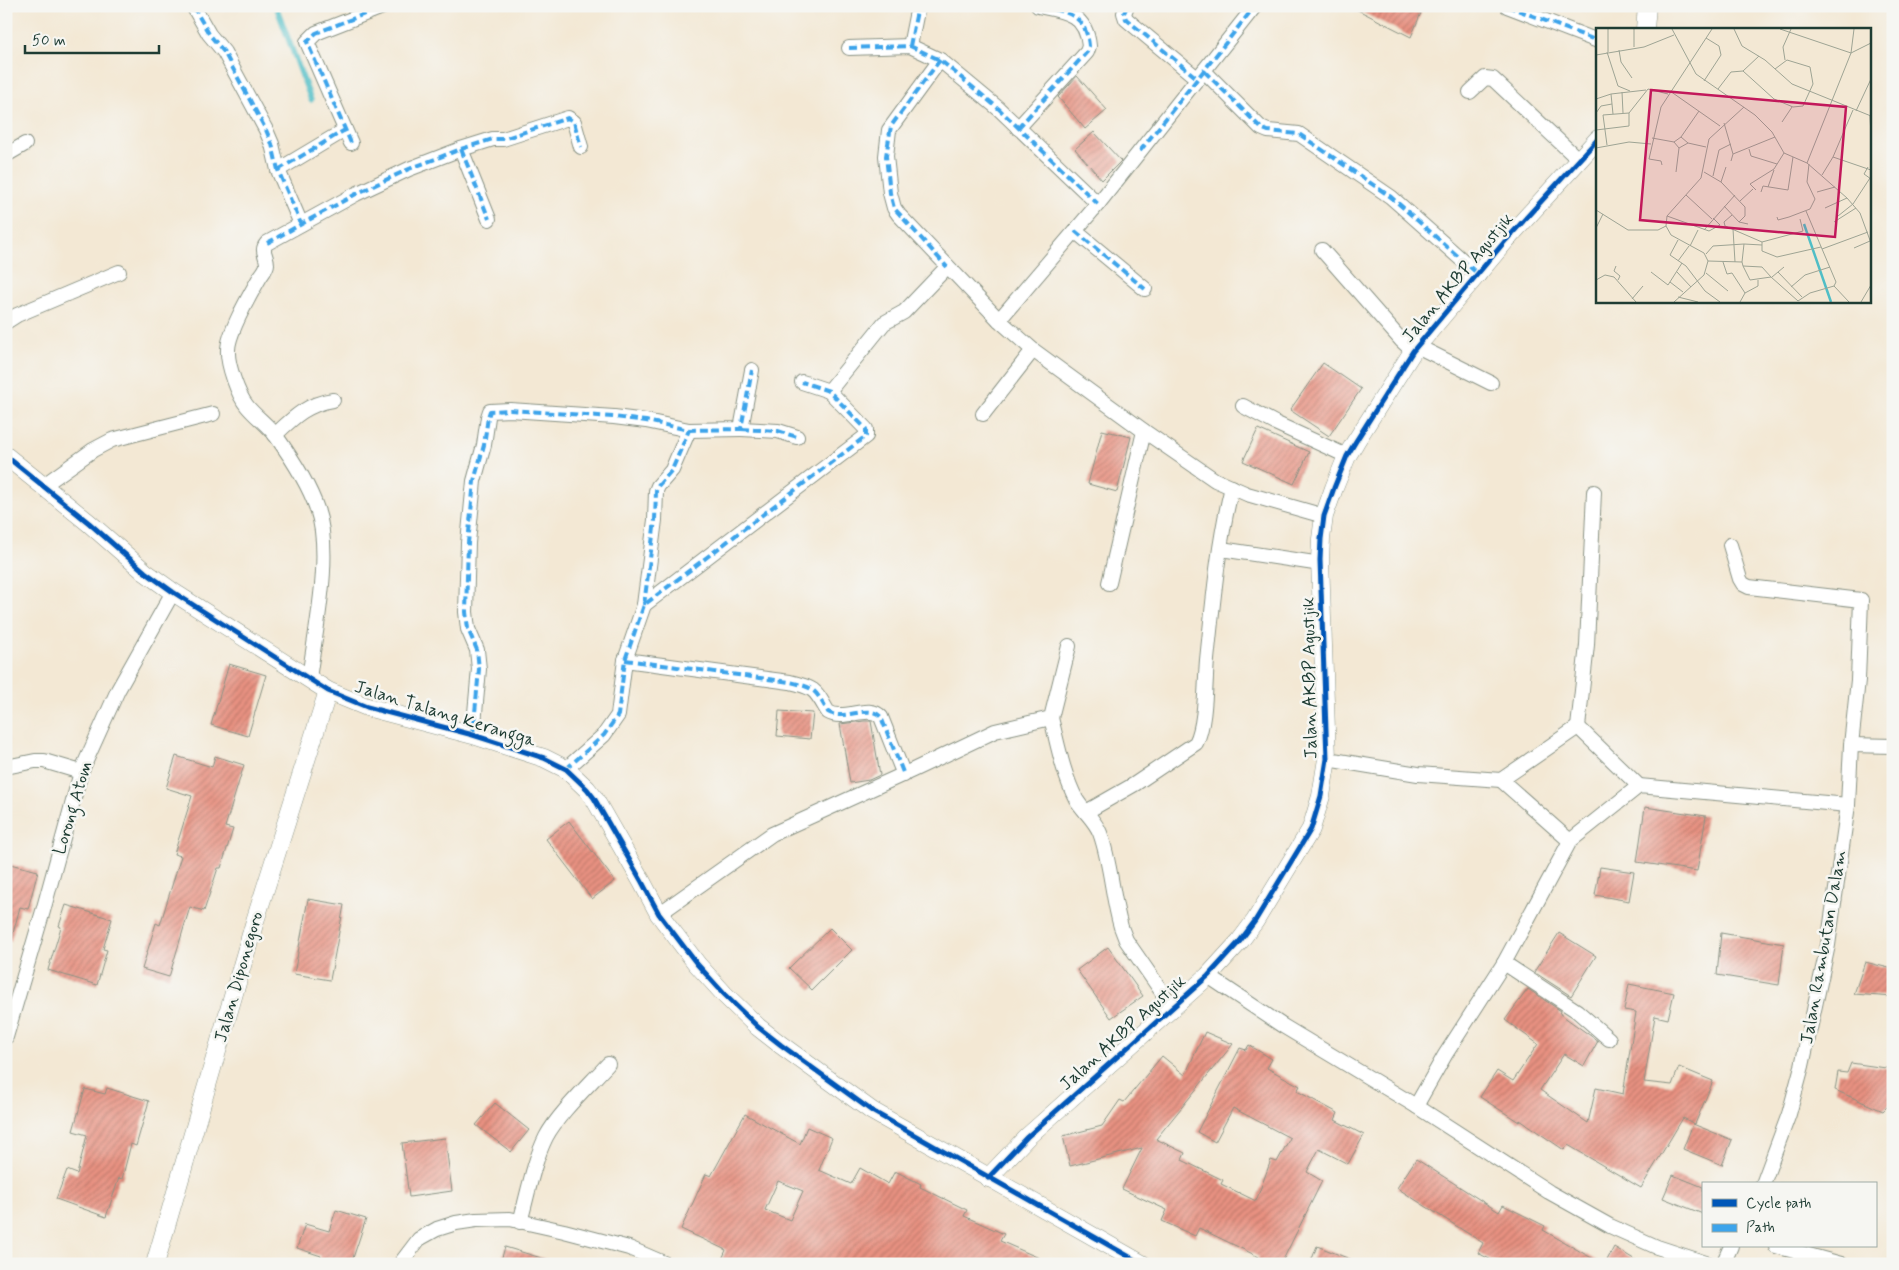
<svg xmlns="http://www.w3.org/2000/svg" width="1899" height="1270" font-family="Mynerve,sans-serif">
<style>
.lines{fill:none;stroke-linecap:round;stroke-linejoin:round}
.stream{stroke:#50bec6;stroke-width:5.5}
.building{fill:url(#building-hatch);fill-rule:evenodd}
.minor-casing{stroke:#899284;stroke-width:16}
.tertiary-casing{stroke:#899284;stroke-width:19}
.minor{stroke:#fff;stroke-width:14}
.tertiary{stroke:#fff;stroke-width:18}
.quiet{stroke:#3da4eb;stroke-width:4;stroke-dasharray:8 4;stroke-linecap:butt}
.cycleway-casing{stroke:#f6f6f2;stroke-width:8}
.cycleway{stroke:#0057b8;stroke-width:5}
.labels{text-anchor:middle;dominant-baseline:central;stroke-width:5;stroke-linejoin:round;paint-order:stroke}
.street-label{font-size:18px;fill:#1f3d34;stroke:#f6f6f2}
.inset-river{fill:none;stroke:#50bec6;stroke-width:2.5}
.inset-road{fill:none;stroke:#9ea494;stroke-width:1}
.view{fill:#c2185b;fill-opacity:0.15;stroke:#c2185b;stroke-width:2.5}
.inset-edge{fill:none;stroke:#1f3d34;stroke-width:2.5}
</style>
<defs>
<pattern id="building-hatch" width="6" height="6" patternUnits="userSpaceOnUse" patternTransform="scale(1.25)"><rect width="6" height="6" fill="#e89181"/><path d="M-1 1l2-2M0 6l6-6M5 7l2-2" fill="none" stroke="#bb786a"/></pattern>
</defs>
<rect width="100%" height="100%" fill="#f6f6f2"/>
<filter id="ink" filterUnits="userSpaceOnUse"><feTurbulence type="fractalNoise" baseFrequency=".02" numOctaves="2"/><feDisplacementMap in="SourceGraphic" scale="10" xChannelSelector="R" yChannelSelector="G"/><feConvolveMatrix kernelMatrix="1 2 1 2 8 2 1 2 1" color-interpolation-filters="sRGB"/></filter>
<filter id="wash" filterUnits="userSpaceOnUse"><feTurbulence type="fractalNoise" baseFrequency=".0096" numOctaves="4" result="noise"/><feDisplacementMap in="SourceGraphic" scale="20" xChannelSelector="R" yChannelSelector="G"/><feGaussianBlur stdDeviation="1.12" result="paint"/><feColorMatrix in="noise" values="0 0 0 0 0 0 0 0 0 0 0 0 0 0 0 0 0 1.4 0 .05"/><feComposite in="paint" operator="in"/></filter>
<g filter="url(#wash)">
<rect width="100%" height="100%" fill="#f3e8d4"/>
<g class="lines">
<polyline class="stream" points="276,6 311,100"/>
</g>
<g id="blocks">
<g class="building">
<polygon points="1350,6 1402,6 1421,13 1411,37"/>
<polygon points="1077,76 1107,110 1085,129 1058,97"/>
<polygon points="1094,132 1121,161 1102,180 1075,149"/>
<polygon points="1323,363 1361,389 1329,436 1290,410"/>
<polygon points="1258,429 1309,452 1294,484 1243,461"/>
<polygon points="1102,430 1131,437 1117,492 1088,484"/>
<polygon points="229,664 266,675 248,736 211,725"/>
<polygon points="779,711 813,713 810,739 777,736"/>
<polygon points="864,721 871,721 880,775 869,780 850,783 840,724"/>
<polygon points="176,756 212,767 215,756 244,765 225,827 233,829 221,868 218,868 204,911 190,907 169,977 142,969 156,923 160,925 181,856 174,854 192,796 166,788"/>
<polygon points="1645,807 1706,816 1697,871 1637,862"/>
<polygon points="569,821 615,881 592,899 546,839"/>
<polygon points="6,863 38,871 28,909 20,907 11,941 6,941"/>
<polygon points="1600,867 1634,872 1629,901 1595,895"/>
<polygon points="308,899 344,905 330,980 294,974"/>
<polygon points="66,905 112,919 103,949 107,950 97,985 48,970 61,927 59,926"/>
<polygon points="830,928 852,950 812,990 789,968"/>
<polygon points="1559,933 1596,956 1571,996 1534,972"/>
<polygon points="1721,933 1784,944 1779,985 1717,975"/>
<polygon points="1108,947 1143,996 1111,1018 1077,970"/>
<polygon points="1865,962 1893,969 1893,997 1854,994"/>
<polygon points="1629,984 1674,993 1668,1019 1655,1016 1644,1082 1672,1085 1679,1067 1713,1081 1695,1124 1683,1118 1641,1188 1568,1145 1564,1150 1520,1120 1519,1122 1480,1097 1497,1071 1513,1081 1538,1044 1505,1020 1528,989 1561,1011 1560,1014 1598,1041 1584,1066 1564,1054 1540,1090 1588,1123 1596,1088 1623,1094 1636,1012 1624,1010"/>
<polygon points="1205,1032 1233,1044 1156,1139 1185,1153 1182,1160 1223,1180 1221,1184 1256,1201 1271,1160 1277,1162 1290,1138 1233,1108 1215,1142 1197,1132 1240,1048 1246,1050 1249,1045 1272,1059 1267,1068 1300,1086 1297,1091 1338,1113 1335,1120 1364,1135 1348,1164 1319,1149 1307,1172 1322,1181 1281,1264 1255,1264 1259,1257 1199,1228 1195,1236 1162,1221 1167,1210 1122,1189 1142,1148 1070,1166 1063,1136 1102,1126 1120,1100 1124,1102 1162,1056 1185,1075"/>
<polygon points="1851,1063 1893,1069 1893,1101 1883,1111 1835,1090 1838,1072 1847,1073"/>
<polygon points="107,1088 149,1101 136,1146 131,1144 122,1179 119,1178 106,1217 56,1199 67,1170 77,1174 87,1135 73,1131 85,1089 105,1094"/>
<polygon points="495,1103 529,1130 511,1152 476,1125"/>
<path d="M745 1114 800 1144 807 1127 832 1138 819 1170 851 1184 860 1168 888 1184 895 1171 921 1184 920 1187 967 1210 964 1216 1004 1234 1000 1241 1053 1264H720L726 1250 681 1229 706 1174 711 1176ZM778 1181 803 1191 790 1220 765 1210Z"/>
<polygon points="1693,1124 1732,1140 1722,1165 1683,1149"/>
<polygon points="445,1138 452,1191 409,1197 402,1143"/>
<polygon points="1416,1159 1499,1212 1503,1205 1545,1226 1543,1230 1602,1264 1499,1264 1478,1253 1483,1243 1397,1188"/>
<polygon points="1673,1175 1703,1187 1703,1214 1663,1198"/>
<polygon points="336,1210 366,1219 351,1264 318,1264 321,1256 297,1248 305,1224 329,1231"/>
<polygon points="1317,1246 1360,1263 1360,1264 1310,1264"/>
<polygon points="505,1247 548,1260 548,1264 500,1264"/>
<polygon points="1614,1247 1642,1264 1605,1264"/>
</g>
</g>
</g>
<g filter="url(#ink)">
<use href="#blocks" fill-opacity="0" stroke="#899284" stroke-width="1"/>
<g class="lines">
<defs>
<g id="minor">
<polyline points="193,6 209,34 224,52 266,130 272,144 278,170 301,224"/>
<polyline points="1127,6 1124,13 1126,19 1198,79"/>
<polyline points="1507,6 1598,41"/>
<polyline points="910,46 918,6"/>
<polyline points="849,48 910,46 940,60 999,109 1098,204"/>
<polyline points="940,60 889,130 886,156 890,193 894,208 899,215 999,320 1033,350 1144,431 1215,480 1247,494 1324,516"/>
<polyline points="1204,71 1261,128 1268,131 1299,134 1391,197 1479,275"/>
<polyline points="1470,92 1485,78 1493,79 1579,160"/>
<path d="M1018 128 1087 52 1089 46C1086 13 1064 11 1038 6"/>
<polyline points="351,143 307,42 316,33 385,6"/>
<polyline points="461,149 489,219"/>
<polyline points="6,155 25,144"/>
<polyline points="278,170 345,130"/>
<polyline points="1075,231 1145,289"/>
<polyline points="1322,250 1401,340 1413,351"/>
<polyline points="999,320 1098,204 1255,6"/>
<polyline points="6,322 17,315 119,272"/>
<polyline points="1417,346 1491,383"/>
<polyline points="829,391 884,323 904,312 947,267"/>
<polyline points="1243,406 1275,423 1347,456"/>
<polyline points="983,414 1033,350"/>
<polyline points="741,429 778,431 797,437"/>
<path d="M275 435C294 417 307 404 333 400"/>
<polyline points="44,485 93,450 112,440 213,414"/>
<polyline points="1730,545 1740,579 1743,584 1749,587 1861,600 1858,680 1851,745 1848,805 1828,945 1802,1066 1789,1114 1763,1184"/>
<polyline points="1221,549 1321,564"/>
<polyline points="1109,583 1144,431"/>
<polyline points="644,605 655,520 656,491 658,486 672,470 689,430"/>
<path d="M625 660 790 682C816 688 815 690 828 712 844 722 869 703 881 717L904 775"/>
<path d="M309 679C315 631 333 554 317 509 309 485 291 457 276 436 268 425 256 417 247 406 238 395 227 364 228 350 228 332 251 293 260 277 263 273 267 268 267 264 267 255 260 251 267 243L356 194 409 169 461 149 493 139H503L568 118 574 122 581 147"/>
<path d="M1051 718C1058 745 1063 774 1076 799 1083 811 1095 820 1100 833 1111 863 1112 897 1121 927L1126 940 1173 1008"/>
<polyline points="1578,727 1587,645 1594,492"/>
<polyline points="473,735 479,669 477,650 468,629 466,612 468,543 474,481 484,445 488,417 490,411 510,410 614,417 646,421 689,430 741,429 752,370"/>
<polyline points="1851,745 1893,746"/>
<polyline points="1327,759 1418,774 1501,780"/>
<polyline points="6,767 35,761 44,761 81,772"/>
<polyline points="566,769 604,735 618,715 625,660 644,605 866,436 866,429 829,391 802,382"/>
<path d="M1086 812 1135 784 1196 743C1206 724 1205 683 1207 660 1213 603 1218 543 1232 487"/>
<polyline points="1570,841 1501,780 1578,727 1639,786"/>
<polyline points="659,914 772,834 913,770 995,731 1051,718 1069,646"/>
<polyline points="1504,963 1577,1011 1609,1039"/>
<polyline points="1208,976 1283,1026 1416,1106 1549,1192 1610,1226 1657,1247 1709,1264"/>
<polyline points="6,1037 43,911 81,772 118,690 173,592"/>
<polyline points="1416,1106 1445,1055 1504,963 1570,841 1639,786 1848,805"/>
<path d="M520 1222C528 1194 533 1163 546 1137 558 1114 590 1084 608 1064"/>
<polyline points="1776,1246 1841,1264"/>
<polyline points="400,1264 419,1239 437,1229 456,1223 476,1220 510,1219 564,1231 629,1248 666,1264"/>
<polyline points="1723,1264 1731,1246"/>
</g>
<g id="tertiary">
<polyline points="1645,29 1647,6"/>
<polyline points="6,456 89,523 145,572 173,592 328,691 367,707 473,735 544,758 566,769 587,789 594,798 642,882 659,914 697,964 725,995 758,1027 781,1045 872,1111 1142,1264"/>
<polyline points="988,1178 1027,1137 1208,976 1240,941 1255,921 1311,829 1321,796 1327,759 1320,560 1321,539 1324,516 1334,488 1347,456 1356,441 1413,351 1506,240 1598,139"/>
<polyline points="155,1264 255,921 328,691"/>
</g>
</defs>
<use href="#minor" class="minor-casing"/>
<use href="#tertiary" class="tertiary-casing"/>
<use href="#minor" class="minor"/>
<use href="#tertiary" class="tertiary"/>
<g class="quiet">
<polyline points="193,6 209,34 224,52 266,130 272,144 278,170 301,224"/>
<polyline points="1127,6 1124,13 1126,19 1198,79"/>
<polyline points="1507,6 1598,41"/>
<polyline points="910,46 918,6"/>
<polyline points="849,48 910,46 940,60 999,109 1098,204"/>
<polyline points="940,60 891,126 886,156 890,193 894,208 947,267"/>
<polyline points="1204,71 1261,128 1268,131 1299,134 1391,197 1479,275"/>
<path d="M1018 128 1087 52 1089 46C1086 13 1064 11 1038 6"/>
<polyline points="351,143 307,42 316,33 385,6"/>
<polyline points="461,149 489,219"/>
<polyline points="1140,151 1255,6"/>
<polyline points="278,170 345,130"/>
<polyline points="1075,231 1145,289"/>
<polyline points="267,243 356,194 409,169 461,149 493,139 503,139 568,118 574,122 581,147"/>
<polyline points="741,429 778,431 797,437"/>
<polyline points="644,605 655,520 656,491 658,486 672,470 689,430"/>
<path d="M625 660 790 682C816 688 815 690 828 712 844 722 869 703 881 717L904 775"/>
<polyline points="473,735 479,669 477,650 468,629 466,612 468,543 474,481 484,445 488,417 490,411 510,410 614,417 646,421 689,430 741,429 752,370"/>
<polyline points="566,769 604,735 618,715 625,660 644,605 866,436 866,429 829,391 802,382"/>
</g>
<defs>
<g id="cycleway">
<polyline points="6,456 89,523 145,572 173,592 328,691 367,707 473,735 544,758 566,769 587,789 594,798 642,882 659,914 697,964 725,995 758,1027 781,1045 872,1111 1142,1264"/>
<polyline points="988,1178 1027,1137 1208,976 1240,941 1255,921 1311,829 1321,796 1327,759 1320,560 1321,539 1324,516 1334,488 1347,456 1356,441 1413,351 1506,240 1598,139"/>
</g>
</defs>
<use href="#cycleway" class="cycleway-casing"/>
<use href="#cycleway" class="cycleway"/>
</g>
</g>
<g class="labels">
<g class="street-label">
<text transform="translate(1458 278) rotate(-50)">Jalan AKBP Agustjik</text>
<text transform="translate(1310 678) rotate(-91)">Jalan AKBP Agustjik</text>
<text transform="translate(445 714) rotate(17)">Jalan Talang Kerangga</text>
<text transform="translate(73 808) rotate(-73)">Lorong Atom</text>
<text transform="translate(1824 947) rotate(-80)">Jalan Rambutan Dalam</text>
<text transform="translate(239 977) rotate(-74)">Jalan Diponegoro</text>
<text transform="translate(1123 1033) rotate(-42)">Jalan AKBP Agustjik</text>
</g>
</g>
<g transform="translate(1596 28)">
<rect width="275" height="275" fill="#f3e8d4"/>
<path class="inset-river" d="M208 196 235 274"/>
<path class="inset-road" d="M12 1V24M38 1V19M76 1 100 46 159 87 176 104 188 125 211 135 251 170 264 185 275 215M138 1 146 18 169 32 196 56 275 88M184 1 255 25 275 15M23 22 25 34 36 50M11 24 22 58 34 63M0 27 48 19 78 7M189 32 187 19 195 1M147 43 178 71 197 79 207 78 217 56 214 39 191 32 179 41M108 53 125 27 123 18 110 10M122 61 135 44 147 43 163 28M74 63 124 98M26 64 27 85M15 66 17 86M0 71 15 66 50 62M260 83 275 51M0 85 5 78 16 76M274 88 275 108M186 94 196 79M128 95 137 126M0 102 33 98V85L52 61 72 66M56 110 78 114 85 109 103 83M78 114 83 120 92 115 85 109M92 115 110 119M11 117 7 87 33 85M0 120 33 114 55 116M153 121 155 128 181 136M237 129 275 142M135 133 137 126 179 109M211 135 255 25 258 1M66 137 65 133 53 131 65 79 116 1M272 139 268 146 275 151M80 144 83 120M108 144 125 154 149 179V188L143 194M226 147 237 129 257 82M117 148 123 122 135 116M125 154 130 139M172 159 178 142M160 162 154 156 178 141 188 125M165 164 167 158 192 162 197 129M221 164 239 159M90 167 116 191M144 173 157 161M128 178 143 194 152 196M229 180 251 170M0 182 32 202H62L70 198M210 183 240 254 238 258 253 274M136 187 128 194 129 198 166 214M71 188 113 203 124 197 117 190M242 188 257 176 274 150M181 189 182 192 193 189 214 181 219 171 211 154 213 136M238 194 260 180M0 200 7 186M137 201 139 234M108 202 139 167M82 212 74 227 90 238 109 263 124 274M148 216 166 217V214L207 203 204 191M166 217V223L181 229 225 219M94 218 102 202M258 220 274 213M226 221 272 204M110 226 117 218 148 216 146 234 112 233M82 233 93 218M127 234 131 246 136 245 149 265 144 274M146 234 147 238 166 239 175 249 154 252 147 238M20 238 18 243 24 248 22 252M55 244 72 257 86 235M81 244 95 259M182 244 206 269M110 245 132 263M175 249 202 273 214 265 238 258M176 249 188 239M0 252 9 247 18 249 40 274M74 254 87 264M195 259 209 247 234 239M149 265 162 258V252M82 269 102 274M36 271 47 258M78 274 108 247 112 233 108 225 75 207 70 198 71 188 105 150 113 111 148 79M265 274 275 257"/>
<path class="view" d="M55 62 250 79 239 209 44 192Z"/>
<rect width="275" height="275" class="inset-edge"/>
</g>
<rect width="1899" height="1270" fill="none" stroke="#f6f6f2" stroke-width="25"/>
<rect x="1702" y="1182" width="175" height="65" fill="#f6f6f2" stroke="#a0aca6"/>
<rect x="1712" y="1199" width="25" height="8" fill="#0057b8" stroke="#a0aca6"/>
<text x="1746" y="1208" font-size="15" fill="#1f3d34">Cycle path</text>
<rect x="1712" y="1224" width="25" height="8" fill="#3da4eb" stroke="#a0aca6"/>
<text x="1746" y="1232" font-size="15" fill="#1f3d34">Path</text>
<path d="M25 45v8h134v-8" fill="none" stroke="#1f3d34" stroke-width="2.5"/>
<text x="32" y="45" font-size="15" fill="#1f3d34" stroke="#f6f6f2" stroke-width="4" paint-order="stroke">50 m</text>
</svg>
